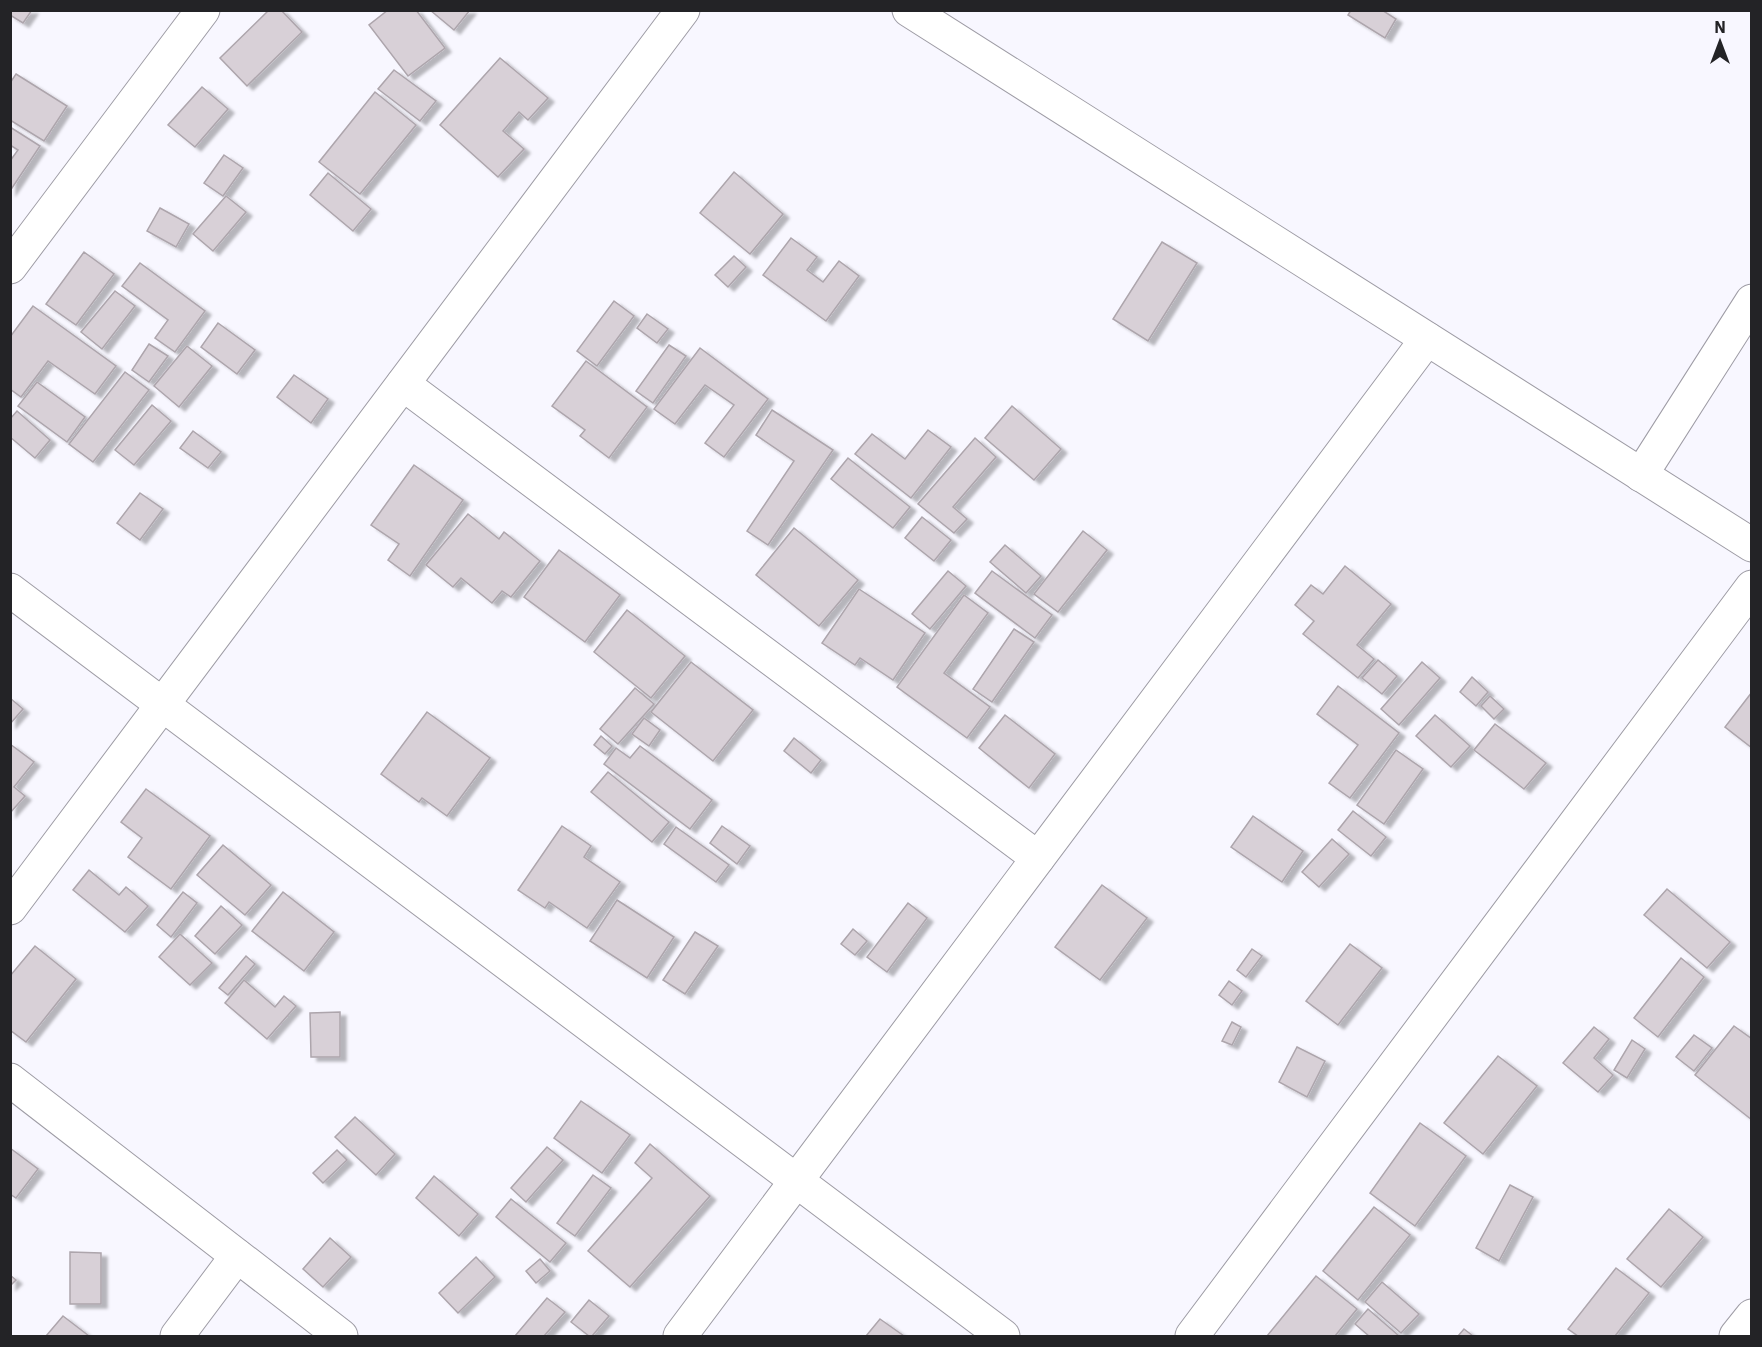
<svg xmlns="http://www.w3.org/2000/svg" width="1762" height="1347" font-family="'IBM Plex Sans',sans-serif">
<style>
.building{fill:#d8d0d7;stroke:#ada5ac;stroke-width:1.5;filter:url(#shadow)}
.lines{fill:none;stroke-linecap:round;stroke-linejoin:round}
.minor-casing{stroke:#9e9ca5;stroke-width:35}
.minor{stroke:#fff;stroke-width:33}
</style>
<defs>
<filter id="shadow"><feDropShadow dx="6" dy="4" stdDeviation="1.5" flood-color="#0004"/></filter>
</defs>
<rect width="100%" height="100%" fill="#f8f7ff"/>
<g class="building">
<polygon points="10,10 32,10 23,23 10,15"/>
<polygon points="269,10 281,10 302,32 247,86 220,58"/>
<polygon points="388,10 416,10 445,48 408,76 369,25"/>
<polygon points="430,10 470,10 454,30"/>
<polygon points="1351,10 1382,10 1396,19 1385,38 1348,15"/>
<polygon points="500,58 548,98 528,120 519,112 503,131 524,149 498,177 440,125"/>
<polygon points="394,70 436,101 420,121 378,89"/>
<polygon points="16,74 67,106 44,141 10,120 10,83"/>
<polygon points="202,87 228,109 195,147 168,125"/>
<polygon points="375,92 416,125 360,194 319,162"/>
<polygon points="10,127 40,146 10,191 10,161 18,150 10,145"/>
<polygon points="224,155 243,168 223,196 204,183"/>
<polygon points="734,172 783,214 750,254 700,213"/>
<polygon points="328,173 371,209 353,231 310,195"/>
<polygon points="226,196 246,212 213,251 193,234"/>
<polygon points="160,208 189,224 176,247 147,231"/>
<polygon points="791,238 817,257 807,270 823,282 839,261 859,276 826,321 763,275"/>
<polygon points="1162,242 1197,263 1148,341 1113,319"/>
<polygon points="84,252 114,274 76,325 46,304"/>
<polygon points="734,256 746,267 728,287 715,275"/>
<polygon points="140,263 205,311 175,352 155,338 168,320 122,286"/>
<polygon points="115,291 135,306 102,349 81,332"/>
<polygon points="614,301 634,316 597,366 577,351"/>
<polygon points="33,306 116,366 95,394 48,361 21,397 10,389 10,337"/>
<polygon points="647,314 668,329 657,343 637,328"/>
<polygon points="218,323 255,350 237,374 201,347"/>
<polygon points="149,344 168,356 149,382 132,370"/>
<polygon points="669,345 686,356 653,403 636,391"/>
<polygon points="187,346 212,366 179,407 154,386"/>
<polygon points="700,348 768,399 724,457 705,443 734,405 705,385 675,424 654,409"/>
<polygon points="586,361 647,407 609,458 580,436 585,430 552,406"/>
<polygon points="125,372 149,390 93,462 69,444"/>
<polygon points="294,375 328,399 311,423 277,397"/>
<polygon points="37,382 85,417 67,442 18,406"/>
<polygon points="152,405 171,421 134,465 115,450"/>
<polygon points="1012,406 1061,449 1034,480 985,438"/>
<polygon points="772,410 833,450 768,545 747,531 794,461 756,435"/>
<polygon points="17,411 50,440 35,458 10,437 10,419"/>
<polygon points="928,430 951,447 911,498 855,454 872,434 905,459"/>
<polygon points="193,431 221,452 208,468 180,448"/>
<polygon points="975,438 996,457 953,507 967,519 954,533 918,504"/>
<polygon points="848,458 910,507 893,528 831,479"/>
<polygon points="414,465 463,500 410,576 388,560 399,544 371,525"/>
<polygon points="140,493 163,509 140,540 117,523"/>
<polygon points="468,514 499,539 504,532 540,561 511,597 502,591 492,603 461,578 453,587 426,565"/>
<polygon points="922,517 951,540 934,561 905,538"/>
<polygon points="794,528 858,580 819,626 756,575"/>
<polygon points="1083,531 1107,550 1058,612 1034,594"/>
<polygon points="1005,545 1041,576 1026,593 990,562"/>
<polygon points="559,550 620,595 585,642 524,597"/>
<polygon points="1345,566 1391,604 1357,645 1374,659 1358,678 1303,634 1314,621 1295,605 1311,585 1323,594"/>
<polygon points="948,571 966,586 930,629 912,614"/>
<polygon points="992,571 1052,615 1035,638 975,593"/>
<polygon points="859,589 925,633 893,680 860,658 855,665 822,643"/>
<polygon points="964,595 988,613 944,673 990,707 967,738 897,687"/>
<polygon points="627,610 685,656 651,698 594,652"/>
<polygon points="1014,629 1034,642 992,702 973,689"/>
<polygon points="1378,660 1397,676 1382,694 1362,678"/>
<polygon points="691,662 753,710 713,761 651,712"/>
<polygon points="1422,662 1440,678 1399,725 1381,709"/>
<polygon points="1472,677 1488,692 1476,706 1460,692"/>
<polygon points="1338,686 1399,733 1350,798 1329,783 1358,745 1317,714"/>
<polygon points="635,688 654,704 618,744 600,729"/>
<polygon points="1752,692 1752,748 1725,727"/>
<polygon points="1490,696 1504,709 1494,719 1481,706"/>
<polygon points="10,698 23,709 10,724"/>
<polygon points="427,712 490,758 447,816 422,798 419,802 381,774"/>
<polygon points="1005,715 1055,754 1029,788 979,748"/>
<polygon points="1435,715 1470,746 1451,767 1416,736"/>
<polygon points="644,718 660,730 649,746 632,734"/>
<polygon points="1495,724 1546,763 1524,789 1474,750"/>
<polygon points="601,736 612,746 605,754 594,745"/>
<polygon points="794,738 821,760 811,773 784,751"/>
<polygon points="10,744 34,762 14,787 25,796 10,813"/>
<polygon points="640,746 712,800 690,829 604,764 616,748 630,758"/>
<polygon points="1396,750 1423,769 1384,824 1357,805"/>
<polygon points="608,772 669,822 652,842 591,792"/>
<polygon points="146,789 210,836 171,889 128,857 142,838 121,822"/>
<polygon points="1353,811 1386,837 1371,856 1338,830"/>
<polygon points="1253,816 1303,851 1282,882 1231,847"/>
<polygon points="562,826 591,846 584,857 620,882 587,928 549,902 545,908 518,890"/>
<polygon points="722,826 750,846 737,864 710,843"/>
<polygon points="676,827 729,865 716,882 664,844"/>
<polygon points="1332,839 1349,854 1319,887 1302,872"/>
<polygon points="223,845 271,885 245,915 197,875"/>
<polygon points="89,870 119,895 126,887 148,906 125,932 73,890"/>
<polygon points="1102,885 1147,918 1100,980 1055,947"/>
<polygon points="1667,889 1730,942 1707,968 1644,915"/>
<polygon points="183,892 197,903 171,937 157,925"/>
<polygon points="283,892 334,932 304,971 252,931"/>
<polygon points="617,900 674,937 647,978 590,941"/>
<polygon points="908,903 927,918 887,972 867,957"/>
<polygon points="221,906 242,925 215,954 195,936"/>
<polygon points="853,929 867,941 855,955 841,944"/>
<polygon points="695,932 718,946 685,994 663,980"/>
<polygon points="180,934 212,963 190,985 159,957"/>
<polygon points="1350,944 1382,968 1338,1025 1306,1001"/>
<polygon points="35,946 76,979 26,1042 10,1030 10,976"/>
<polygon points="1252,949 1262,956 1246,977 1237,970"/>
<polygon points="246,956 255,964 228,995 219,988"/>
<polygon points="1681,958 1704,977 1658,1037 1634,1018"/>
<polygon points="244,980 275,1007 284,996 296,1006 267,1039 225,1003"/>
<polygon points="1229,981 1242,991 1232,1005 1219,995"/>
<polygon points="340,1012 340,1057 311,1057 310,1013"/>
<polygon points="1232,1022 1241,1027 1232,1045 1222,1041"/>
<polygon points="1734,1026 1752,1039 1752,1120 1695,1075"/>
<polygon points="1594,1027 1609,1039 1594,1058 1613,1075 1598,1092 1563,1063"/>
<polygon points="1694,1035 1712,1048 1694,1071 1676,1057"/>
<polygon points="1632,1040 1645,1049 1627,1078 1614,1070"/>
<polygon points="1297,1047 1325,1061 1307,1097 1279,1082"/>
<polygon points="1498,1056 1537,1086 1483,1154 1444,1123"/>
<polygon points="581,1101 630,1135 602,1173 554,1138"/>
<polygon points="355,1117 395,1154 376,1175 335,1137"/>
<polygon points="1420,1123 1466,1156 1415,1226 1370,1193"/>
<polygon points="650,1144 710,1196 630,1287 588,1251 652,1178 635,1163"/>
<polygon points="547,1147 563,1160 526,1202 511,1188"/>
<polygon points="10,1148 38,1169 16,1198 10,1194"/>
<polygon points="337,1150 347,1160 323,1183 313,1173"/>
<polygon points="593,1175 611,1188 575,1236 557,1223"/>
<polygon points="434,1176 478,1214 459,1236 416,1198"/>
<polygon points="1510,1185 1533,1197 1499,1261 1476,1248"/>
<polygon points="511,1199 566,1243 550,1262 496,1217"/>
<polygon points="1374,1207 1410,1235 1358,1300 1323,1271"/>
<polygon points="1669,1209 1703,1237 1661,1287 1627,1259"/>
<polygon points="330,1238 351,1257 323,1287 303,1269"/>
<polygon points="70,1252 101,1253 101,1304 70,1304"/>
<polygon points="476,1257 495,1277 458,1313 439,1293"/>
<polygon points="540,1259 550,1271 536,1283 526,1271"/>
<polygon points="1616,1268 1649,1293 1615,1336 1578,1336 1568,1329"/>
<polygon points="10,1275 16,1280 10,1286"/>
<polygon points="1316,1276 1357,1309 1335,1336 1267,1336"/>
<polygon points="1382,1282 1419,1314 1401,1333 1365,1302"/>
<polygon points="547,1298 565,1312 544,1336 515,1336"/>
<polygon points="589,1300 609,1316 592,1336 589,1336 571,1322"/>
<polygon points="1368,1309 1399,1336 1369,1336 1355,1324"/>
<polygon points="63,1316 89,1336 46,1336"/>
<polygon points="880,1319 904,1336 866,1336"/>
<polygon points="1464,1329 1473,1336 1458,1336"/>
</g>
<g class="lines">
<defs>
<g id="minor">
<polyline points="909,10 1752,545"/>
<polyline points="10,267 203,10"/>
<polyline points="403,384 1038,858"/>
<polyline points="1641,475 1752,301"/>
<polyline points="10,590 1003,1336"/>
<polyline points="10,908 683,10"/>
<polyline points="10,1080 341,1336"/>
<polyline points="177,1336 237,1256"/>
<polyline points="680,1336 1427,339"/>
<polyline points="1192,1336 1752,587"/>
<polyline points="1736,1336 1752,1316"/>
</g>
</defs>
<use href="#minor" class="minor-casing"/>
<use href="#minor" class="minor"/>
</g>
<rect width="1762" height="1347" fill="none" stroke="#232326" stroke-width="24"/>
<g transform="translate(1720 42)" stroke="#f8f7ff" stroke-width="4.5" paint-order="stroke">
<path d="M0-4.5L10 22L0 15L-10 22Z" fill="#232326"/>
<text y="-9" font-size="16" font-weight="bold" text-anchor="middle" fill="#232326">N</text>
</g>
</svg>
